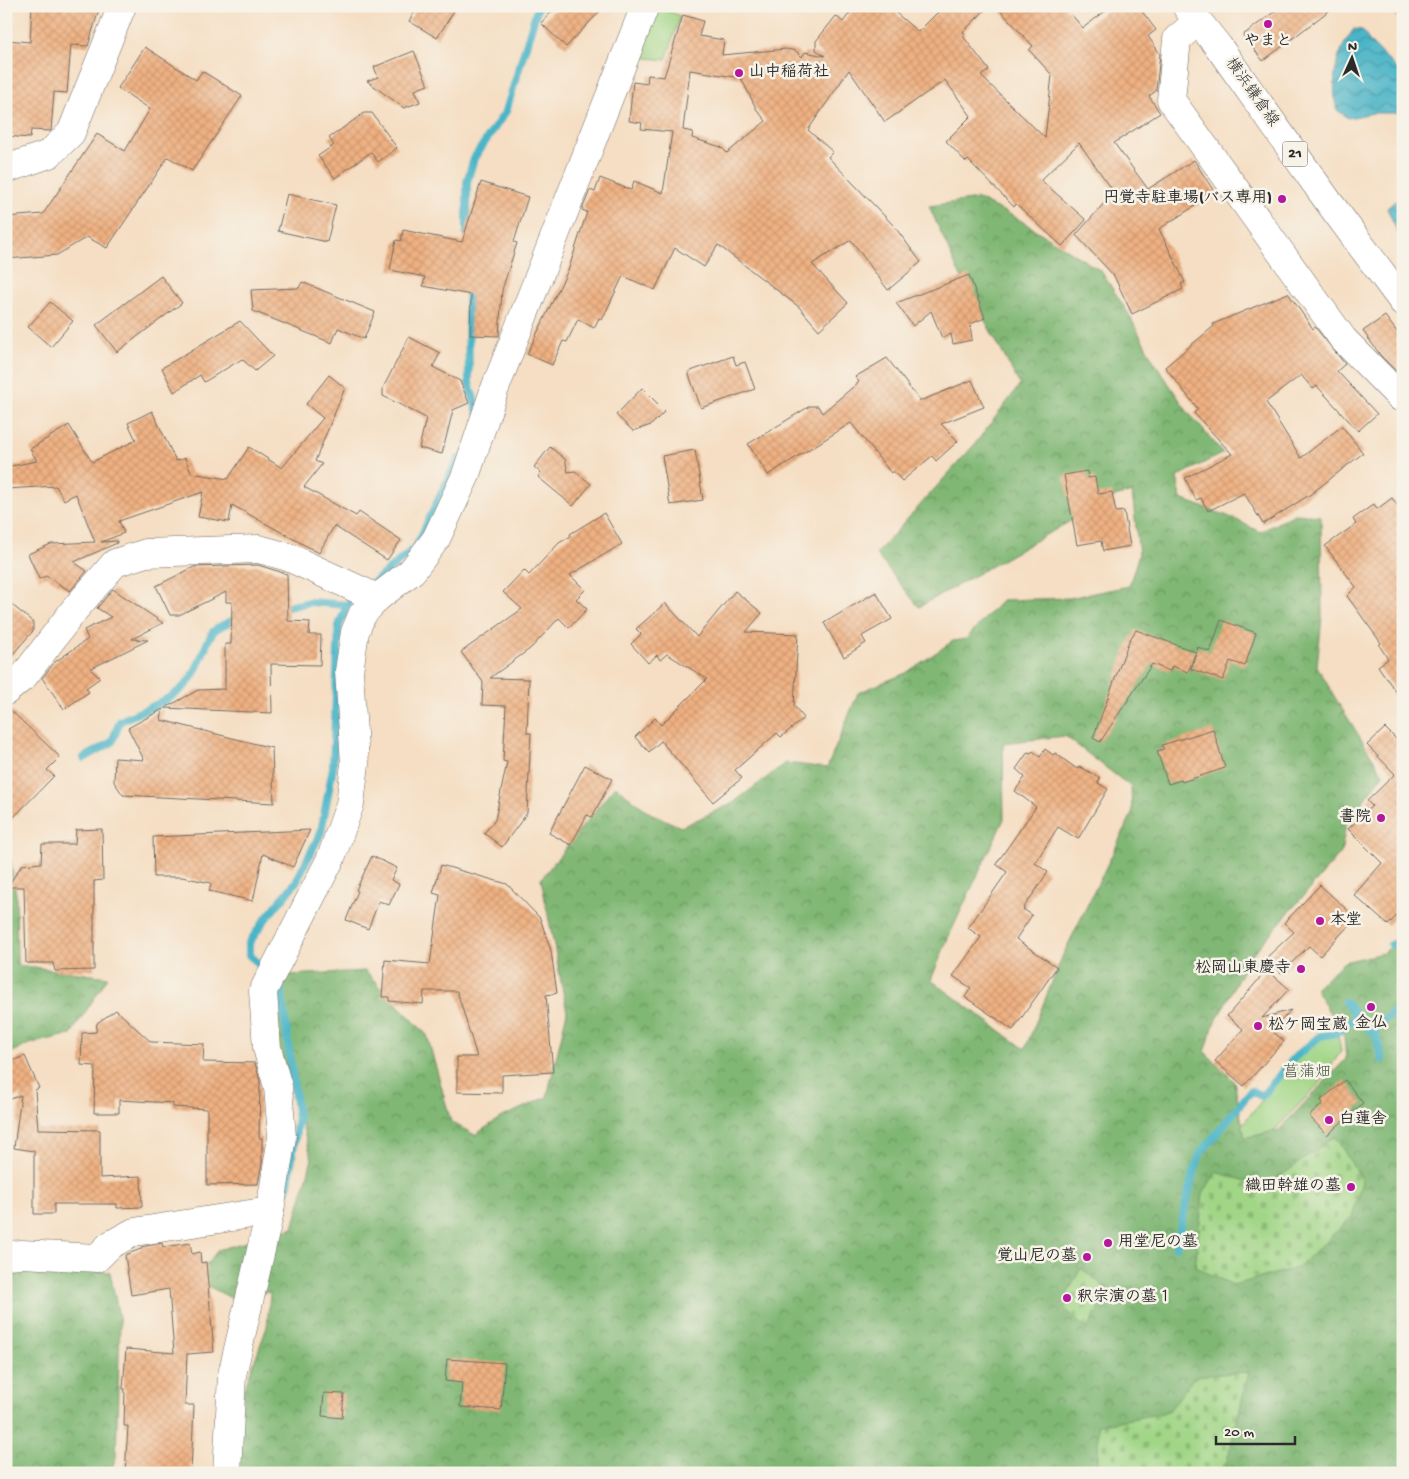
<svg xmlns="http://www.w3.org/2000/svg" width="1409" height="1479" font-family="'Gochi Hand','Klee One',sans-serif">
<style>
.railway{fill:#d1bfbe}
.green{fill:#a1d687;stroke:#668059}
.forest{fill:url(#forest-crowns);stroke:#567150;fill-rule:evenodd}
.cemetery{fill:url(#cemetery-stones);stroke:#668059}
.water{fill:url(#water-waves);stroke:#3b707a}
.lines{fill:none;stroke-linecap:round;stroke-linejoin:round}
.stream{stroke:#4bb5c8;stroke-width:8}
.building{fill:url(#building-cross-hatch);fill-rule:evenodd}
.minor-casing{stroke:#726a60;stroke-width:29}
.major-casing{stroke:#726a60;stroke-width:29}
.minor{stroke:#fff;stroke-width:28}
.major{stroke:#fff;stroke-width:28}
.rail-casing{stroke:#2b2b2b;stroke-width:5.5}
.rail{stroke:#f7f3e8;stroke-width:4;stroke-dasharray:11;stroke-linecap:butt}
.poi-dot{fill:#b5179e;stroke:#f7f3e8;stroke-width:2}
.labels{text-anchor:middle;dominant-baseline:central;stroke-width:5;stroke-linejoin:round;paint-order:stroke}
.shield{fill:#f7f3e8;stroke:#686764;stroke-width:1}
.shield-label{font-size:15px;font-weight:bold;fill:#2b2b2b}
.poi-label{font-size:16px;font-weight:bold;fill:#2b2b2b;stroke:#f7f3e8;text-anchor:start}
.street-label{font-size:16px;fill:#2b2b2b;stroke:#f7f3e8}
.park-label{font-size:16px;fill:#485642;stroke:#f7f3e8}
</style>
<defs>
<pattern id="forest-crowns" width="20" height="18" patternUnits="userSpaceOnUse" patternTransform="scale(1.25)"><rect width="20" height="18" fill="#80b774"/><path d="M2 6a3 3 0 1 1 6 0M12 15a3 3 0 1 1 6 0" fill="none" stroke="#69955f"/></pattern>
<pattern id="cemetery-stones" width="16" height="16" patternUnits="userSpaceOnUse" patternTransform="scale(1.25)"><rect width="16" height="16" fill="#a1d687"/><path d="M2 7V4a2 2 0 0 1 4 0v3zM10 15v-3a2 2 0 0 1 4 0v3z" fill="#8bb875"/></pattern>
<pattern id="water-waves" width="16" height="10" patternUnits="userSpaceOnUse" patternTransform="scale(1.25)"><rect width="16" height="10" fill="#4bb5c8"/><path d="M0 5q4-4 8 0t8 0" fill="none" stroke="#3f93a3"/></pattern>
<pattern id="building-cross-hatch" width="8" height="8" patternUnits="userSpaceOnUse" patternTransform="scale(1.25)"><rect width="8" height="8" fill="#efb182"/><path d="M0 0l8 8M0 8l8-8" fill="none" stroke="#cd9870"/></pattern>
</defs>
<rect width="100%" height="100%" fill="#f7f3e8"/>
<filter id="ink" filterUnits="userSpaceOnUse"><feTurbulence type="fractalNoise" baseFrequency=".02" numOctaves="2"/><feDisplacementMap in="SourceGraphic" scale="10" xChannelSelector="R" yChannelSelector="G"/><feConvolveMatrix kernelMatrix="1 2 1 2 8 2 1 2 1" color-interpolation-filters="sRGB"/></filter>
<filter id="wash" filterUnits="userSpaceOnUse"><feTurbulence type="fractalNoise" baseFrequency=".0096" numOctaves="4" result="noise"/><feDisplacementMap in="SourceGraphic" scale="20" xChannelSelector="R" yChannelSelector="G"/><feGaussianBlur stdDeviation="1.12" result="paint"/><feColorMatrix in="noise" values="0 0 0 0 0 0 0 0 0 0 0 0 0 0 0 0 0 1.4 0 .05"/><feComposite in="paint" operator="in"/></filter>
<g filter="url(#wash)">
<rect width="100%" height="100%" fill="#f5dec3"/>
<polygon class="railway" points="1386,6 1403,6 1403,26"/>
<g class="green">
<polygon points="655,6 680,16 666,60 639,57"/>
<polygon points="1338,1035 1341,1051 1320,1083 1242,1164 1218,1154 1295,1060 1322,1038"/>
</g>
<g class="forest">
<path d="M978 199 1015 217 1101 271 1128 313 1153 360 1187 411 1223 453 1177 477 1181 499 1233 518 1260 532 1295 514 1321 516 1322 617 1317 666 1334 696 1383 774 1346 824 1341 853 1249 958 1213 1027 1205 1052 1234 1081 1245 1138 1279 1130 1346 1059 1344 1037 1315 988 1344 962 1383 953 1403 933V1473H236L244 1389 267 1327 270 1292 231 1298 204 1284 205 1266 218 1250 293 1228 312 1159 272 1021 288 975 365 971 427 1035 451 1122 475 1135 500 1118 547 1097 567 1012 541 879 615 786 650 813 681 827 733 803 786 763 827 768 858 693 906 673 953 641 966 639 1002 600 1069 598 1129 586 1139 554 1132 492 1111 498 919 607 876 554 975 444 1020 385 958 271 929 206ZM1065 736 1131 787 1132 814 1063 955 1025 1049 931 980 948 938 1004 819 1003 743Z"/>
<polygon points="6,842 8,842 16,894 17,965 108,977 71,1034 30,1044 6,1055"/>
<polygon points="55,1268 110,1272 120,1322 116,1458 110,1473 6,1473 6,1269"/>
</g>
<g class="cemetery">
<polygon points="1335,1136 1362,1181 1352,1217 1297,1268 1233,1285 1195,1267 1203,1194 1216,1172 1266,1187"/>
<polygon points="1081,1268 1108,1290 1087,1330 1061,1306"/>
<polygon points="1249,1372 1224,1473 1098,1473 1098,1425 1168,1412 1195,1376"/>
</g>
<g class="water">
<path d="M1354 29 1362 30 1370 42 1403 75V113H1373L1348 118 1337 110C1331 79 1335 54 1354 29Z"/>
<polygon points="1403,196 1403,245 1387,208"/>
</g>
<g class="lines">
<g class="stream">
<polyline points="467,234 467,182 474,158 506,111 538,6"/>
<polyline points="468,286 469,383 478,413"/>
<polyline points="367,588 416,547 458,459"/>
<polyline points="278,609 310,602 347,605"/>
<path d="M84 758 112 742 120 721C143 710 173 701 189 681 200 667 205 643 213 632 219 625 232 621 240 618"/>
<polyline points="1391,945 1397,942 1403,947"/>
<polyline points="268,971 249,955 249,943 264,921 296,882 321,832 333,767 339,626 347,605 358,596"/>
<polyline points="276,978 280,982 298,1118 287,1190"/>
<polyline points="1345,1002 1376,1036 1382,1059"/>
<polyline points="1372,1032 1403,1003"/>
<polyline points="1176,1247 1191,1182 1200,1154 1251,1091 1262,1096 1295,1057 1320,1036 1336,1033 1358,1016"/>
</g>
</g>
<g id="blocks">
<g class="building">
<polygon points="32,6 100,6 88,46 71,45 67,93 54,92 51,131 31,130 30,138 6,136 6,40 30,42"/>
<polygon points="418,6 457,6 437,38 409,21"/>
<polygon points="557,6 605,6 566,47 541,23"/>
<path d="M855 6H888L918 32 944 6H989L963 32 965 34 963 36 989 70 981 76 1045 138 1052 75 1029 50 1033 46 996 6H1064L1083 28 1112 6H1138L1156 30 1148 36 1160 54 1156 91 1149 96 1160 113 1114 143 1148 189 1194 160 1215 193 1159 229 1185 282 1181 284 1183 289 1132 314 1114 276 1076 235 1114 192 1079 143 1041 180 1086 220 1062 246 1016 204 1014 207 968 160 966 162 946 141 971 116 945 80 885 122 849 70 808 130 833 152 828 157 894 226 921 262 888 290 851 240 812 264 848 303 819 330 799 307 718 245 704 267 675 248 655 290 623 276 602 320 599 318 594 328 578 319 567 342 563 341 552 365 527 354 569 268 587 212 582 210 590 190 595 192 600 178 631 190 634 181 663 193 672 132 641 129 642 123 629 121 633 82 647 84 648 75 664 77 683 15 703 21 699 36 724 40 722 55 786 49 796 51 802 57 805 52 825 56 816 50V41L836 16 843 22ZM690 70 741 78 757 110 766 121 727 153 721 147 692 138 693 132 683 130Z"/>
<polygon points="1282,6 1335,6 1263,61 1243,35"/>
<polygon points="145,47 196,80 202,71 242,96 192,171 168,157 107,248 87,237 57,255 6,259 6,217 43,214 97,134 125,151 150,109 118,88"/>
<polygon points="414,51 428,85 415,90 420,102 404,108 367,81 378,77 374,67"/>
<polygon points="364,113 372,113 397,148 378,162 371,152 335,178 318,156 334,145 329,138"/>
<polygon points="481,182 528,197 514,242 517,243 502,290 499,336 470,335 471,295 423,286 425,277 390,270 396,240 401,241 403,230 462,242"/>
<polygon points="287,194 336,205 327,242 278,231"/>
<polygon points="969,275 985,318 970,324 972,340 953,344 951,334 942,338 931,311 913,326 896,303"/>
<polygon points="161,276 182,303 117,352 96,325"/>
<polygon points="302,282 375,312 364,339 338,328 332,343 253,311 251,290 299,288"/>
<polygon points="1288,293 1313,329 1315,327 1345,364 1337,371 1377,414 1358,431 1317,386 1313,389 1301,375 1266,402 1301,458 1342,426 1363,453 1311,494 1263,524 1244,493 1208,511 1201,498 1196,500 1185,478 1232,454 1194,413 1198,409 1165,367 1214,326 1213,324"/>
<polygon points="50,302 73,321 51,347 28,327"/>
<polygon points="1385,316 1403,340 1403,378 1381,356 1363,331"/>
<polygon points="240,321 273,356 255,371 242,359 204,382 200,375 174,392 162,368"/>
<polygon points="409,337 440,353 433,367 460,381 469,403 453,410 442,454 419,448 426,418 383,396 383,388"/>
<polygon points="733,356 736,365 745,362 755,389 701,408 688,372"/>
<polygon points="887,358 920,401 972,380 984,407 941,424 958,441 936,461 932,456 902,481 893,471 891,473 851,423 768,475 748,444 810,406 818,406 822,413 859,382 855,377"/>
<polygon points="329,375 345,388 315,461 322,464 304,487 356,516 359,512 401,540 387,560 334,526 319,553 232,505 229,522 198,517 203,492 119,521 124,533 101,542 117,541 117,543 74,562 87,571 70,591 46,576 39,579 28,554 51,544 95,542 76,494 64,500 56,486 6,489 6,467 37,461 30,449 69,425 92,462 136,440 128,423 152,411 176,461 185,458 191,473 228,479 249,447 282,468 323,418 306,404"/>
<polygon points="642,388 665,411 651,425 633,431 616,415"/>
<polygon points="550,447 565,459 568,472 575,471 591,484 573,506 538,477 541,473 534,467"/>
<polygon points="695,450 703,500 670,505 662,456"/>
<polygon points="1087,471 1088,478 1095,477 1098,494 1112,492 1116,512 1124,511 1130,546 1103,551 1101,541 1077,545 1064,475"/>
<polygon points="1392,498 1403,512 1403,702 1378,666 1388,659 1379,645 1381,643 1347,596 1356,587 1325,546 1356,524 1353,519 1374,504 1377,509"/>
<polygon points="604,513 622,544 570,575 585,590 576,599 587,609 569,628 559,618 531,648 490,678 529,679 527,733 531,733 527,813 502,847 484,833 495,820 507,762 503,761 506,706 482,705 483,682 461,652 522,609 503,592 524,570 529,575 559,543 571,536 570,534"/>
<polygon points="258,565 287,574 288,621 310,622 309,635 321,635 320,665 271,664 272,713 165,708 198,690 225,689 225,644 231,644 232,602 226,602 226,592 179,615 170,615 156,586 194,567"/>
<polygon points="113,589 163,623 132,639 148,640 90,669 100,678 86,688 89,692 64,709 42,678 55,662 88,639 84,630 111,617 97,608"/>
<polygon points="735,591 762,613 746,632 798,634 794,706 804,718 781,737 777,733 735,770 742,778 713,802 661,741 649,752 635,737 655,718 661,725 707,679 667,654 660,660 657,655 648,663 631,644 641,634 636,629 665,603 697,637"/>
<polygon points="876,592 892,619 862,636 866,643 844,657 824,623"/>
<polygon points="6,600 33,622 33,631 6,662"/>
<polygon points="1221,620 1256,633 1245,666 1230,661 1223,680 1191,669 1198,647 1210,652"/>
<polygon points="1136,630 1196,652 1188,672 1172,666 1170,671 1152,664 1100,742 1093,738 1129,641"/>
<polygon points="6,706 60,757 47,770 54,776 6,825"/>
<polygon points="163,709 161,720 272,748 274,803 123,795 114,782 115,758 144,760 128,728"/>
<polygon points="1385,728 1403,746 1403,909 1388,925 1354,895 1382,863 1348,829 1372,806 1367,801 1395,774 1367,745"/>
<polygon points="1213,729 1225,768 1182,782 1181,780 1168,784 1157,751 1164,749 1162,745"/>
<polygon points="1045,749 1053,755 1055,753 1077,769 1079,766 1100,778 1098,783 1108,789 1078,839 1058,827 1035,863 1048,872 1023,909 1032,915 1016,939 1057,967 1013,1030 965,997 971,988 953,976 981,937 968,928 1007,872 996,864 1036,807 1015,791 1025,777 1016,769 1028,752 1031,753 1033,751 1040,757"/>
<polygon points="585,765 612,779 592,817 587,815 571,845 549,833"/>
<polygon points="102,829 103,880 94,881 94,970 55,971 53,963 26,963 24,887 7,887 22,865 41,863 42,844 75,844 76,830"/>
<polygon points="310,830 293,867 263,854 253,901 209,891 211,883 182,877 154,877 153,837"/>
<polygon points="372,856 397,868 391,880 399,884 389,905 379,901 368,929 346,920 358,891 356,890"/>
<polygon points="441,865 507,884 540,918 551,951 557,993 546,995 553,1072 502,1075 502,1093 457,1092 457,1057 477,1057 457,991 424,991 423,1004 389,1001 389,997 382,997 385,960 430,964 440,895 433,893"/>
<polygon points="1320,885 1356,918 1320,956 1309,946 1281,973 1266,958 1294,932 1284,923"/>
<polygon points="1267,970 1289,989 1262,1018 1291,1010 1272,1031 1284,1041 1244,1086 1215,1061 1243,1029 1227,1016"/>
<polygon points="116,1010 151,1042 204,1044 203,1062 255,1063 260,1081 259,1138 262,1138 262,1163 258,1184 207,1185 207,1109 173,1107 173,1103 119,1100 119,1113 94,1113 95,1066 81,1065 82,1033 96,1032 97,1023"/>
<polygon points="25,1056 39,1088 35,1090 38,1129 100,1130 100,1178 141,1176 142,1207 117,1208 117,1204 54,1204 54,1214 34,1214 34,1151 14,1148 21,1095 6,1101 6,1063"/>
<polygon points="1345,1080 1363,1103 1327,1135 1309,1116 1323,1104 1321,1100"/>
<polygon points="162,1243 163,1247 190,1243 192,1254 200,1252 201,1263 206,1262 214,1352 187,1354 185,1405 194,1405 191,1473 125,1473 128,1426 124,1426 125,1389 123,1389 126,1349 174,1353 169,1289 131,1295 125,1255 141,1249 141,1247"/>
<polygon points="447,1359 505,1363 501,1410 460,1407 462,1383 445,1381"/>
<polygon points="324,1393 344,1394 342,1418 322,1416"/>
</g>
</g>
</g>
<g filter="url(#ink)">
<use href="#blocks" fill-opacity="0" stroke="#726a60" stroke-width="1"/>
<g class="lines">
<defs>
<g id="minor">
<polyline points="1198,21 1177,39 1171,100 1343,339 1400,397 1403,397"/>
<polyline points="6,169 49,154 71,133 122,6"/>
<polyline points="6,691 24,676 75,609 115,563 146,553 259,549 288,557 377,598"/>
<polyline points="6,1255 22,1254 97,1258 110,1245 134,1232 270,1211"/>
<polyline points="227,1473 232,1375 270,1211 282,1137 278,1087 267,1048 263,991 331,858 350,804 355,764 349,671 355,632 362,615 377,598 412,571 436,539 465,477 494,391 645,6"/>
</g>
<polyline id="major" points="1186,6 1218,46 1328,201 1403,302"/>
</defs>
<use href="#minor" class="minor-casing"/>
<use href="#major" class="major-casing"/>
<use href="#minor" class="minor"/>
<use href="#major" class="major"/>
<defs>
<polyline id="rail" points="1401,6 1403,9"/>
</defs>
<use href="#rail" class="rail-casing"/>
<use href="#rail" class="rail"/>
</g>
</g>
<g class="poi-dot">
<circle cx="1268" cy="24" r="5"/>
<circle cx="739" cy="73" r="5"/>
<circle cx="1282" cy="199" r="5"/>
<circle cx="1381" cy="818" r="5"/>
<circle cx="1320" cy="921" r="5"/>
<circle cx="1301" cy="969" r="5"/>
<circle cx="1371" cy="1007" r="5"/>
<circle cx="1258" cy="1026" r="5"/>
<circle cx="1329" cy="1120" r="5"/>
<circle cx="1351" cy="1187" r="5"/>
<circle cx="1108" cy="1243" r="5"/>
<circle cx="1087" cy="1257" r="5"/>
<circle cx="1067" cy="1298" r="5"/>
</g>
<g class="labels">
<rect class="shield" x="1282.5" y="141.5" width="25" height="25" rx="4"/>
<g class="shield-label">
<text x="1295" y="154">21</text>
</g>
<g class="poi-label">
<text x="1268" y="42" text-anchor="middle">やまと</text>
<text x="749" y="73">山中稲荷社</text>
<text x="1272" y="199" text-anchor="end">円覚寺駐車場(バス専用)</text>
<text x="1371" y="818" text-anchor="end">書院</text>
<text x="1330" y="921">本堂</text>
<text x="1291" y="969" text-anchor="end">松岡山東慶寺</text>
<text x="1371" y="1024" text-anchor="middle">金仏</text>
<text x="1268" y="1026">松ケ岡宝蔵</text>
<text x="1339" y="1120">白蓮舎</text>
<text x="1341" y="1187" text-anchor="end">織田幹雄の墓</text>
<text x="1118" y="1243">用堂尼の墓</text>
<text x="1077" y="1257" text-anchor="end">覚山尼の墓</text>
<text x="1077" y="1298">釈宗演の墓１</text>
</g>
<g class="street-label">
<text transform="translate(1251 93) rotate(55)">横浜鎌倉線</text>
</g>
<g class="park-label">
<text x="1307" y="1073">菖蒲畑</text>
</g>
</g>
<rect width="1409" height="1479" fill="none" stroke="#f7f3e8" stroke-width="25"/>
<g transform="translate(1352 58) rotate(3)" stroke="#f7f3e8" stroke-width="4" paint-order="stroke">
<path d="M0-4L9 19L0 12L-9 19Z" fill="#2b2b2b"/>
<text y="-8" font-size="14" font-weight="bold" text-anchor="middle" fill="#2b2b2b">N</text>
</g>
<path d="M1216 1436v8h79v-8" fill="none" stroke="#2b2b2b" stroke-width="2.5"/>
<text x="1224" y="1436" font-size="15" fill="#2b2b2b" stroke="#f7f3e8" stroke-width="4" paint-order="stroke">20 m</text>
</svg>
